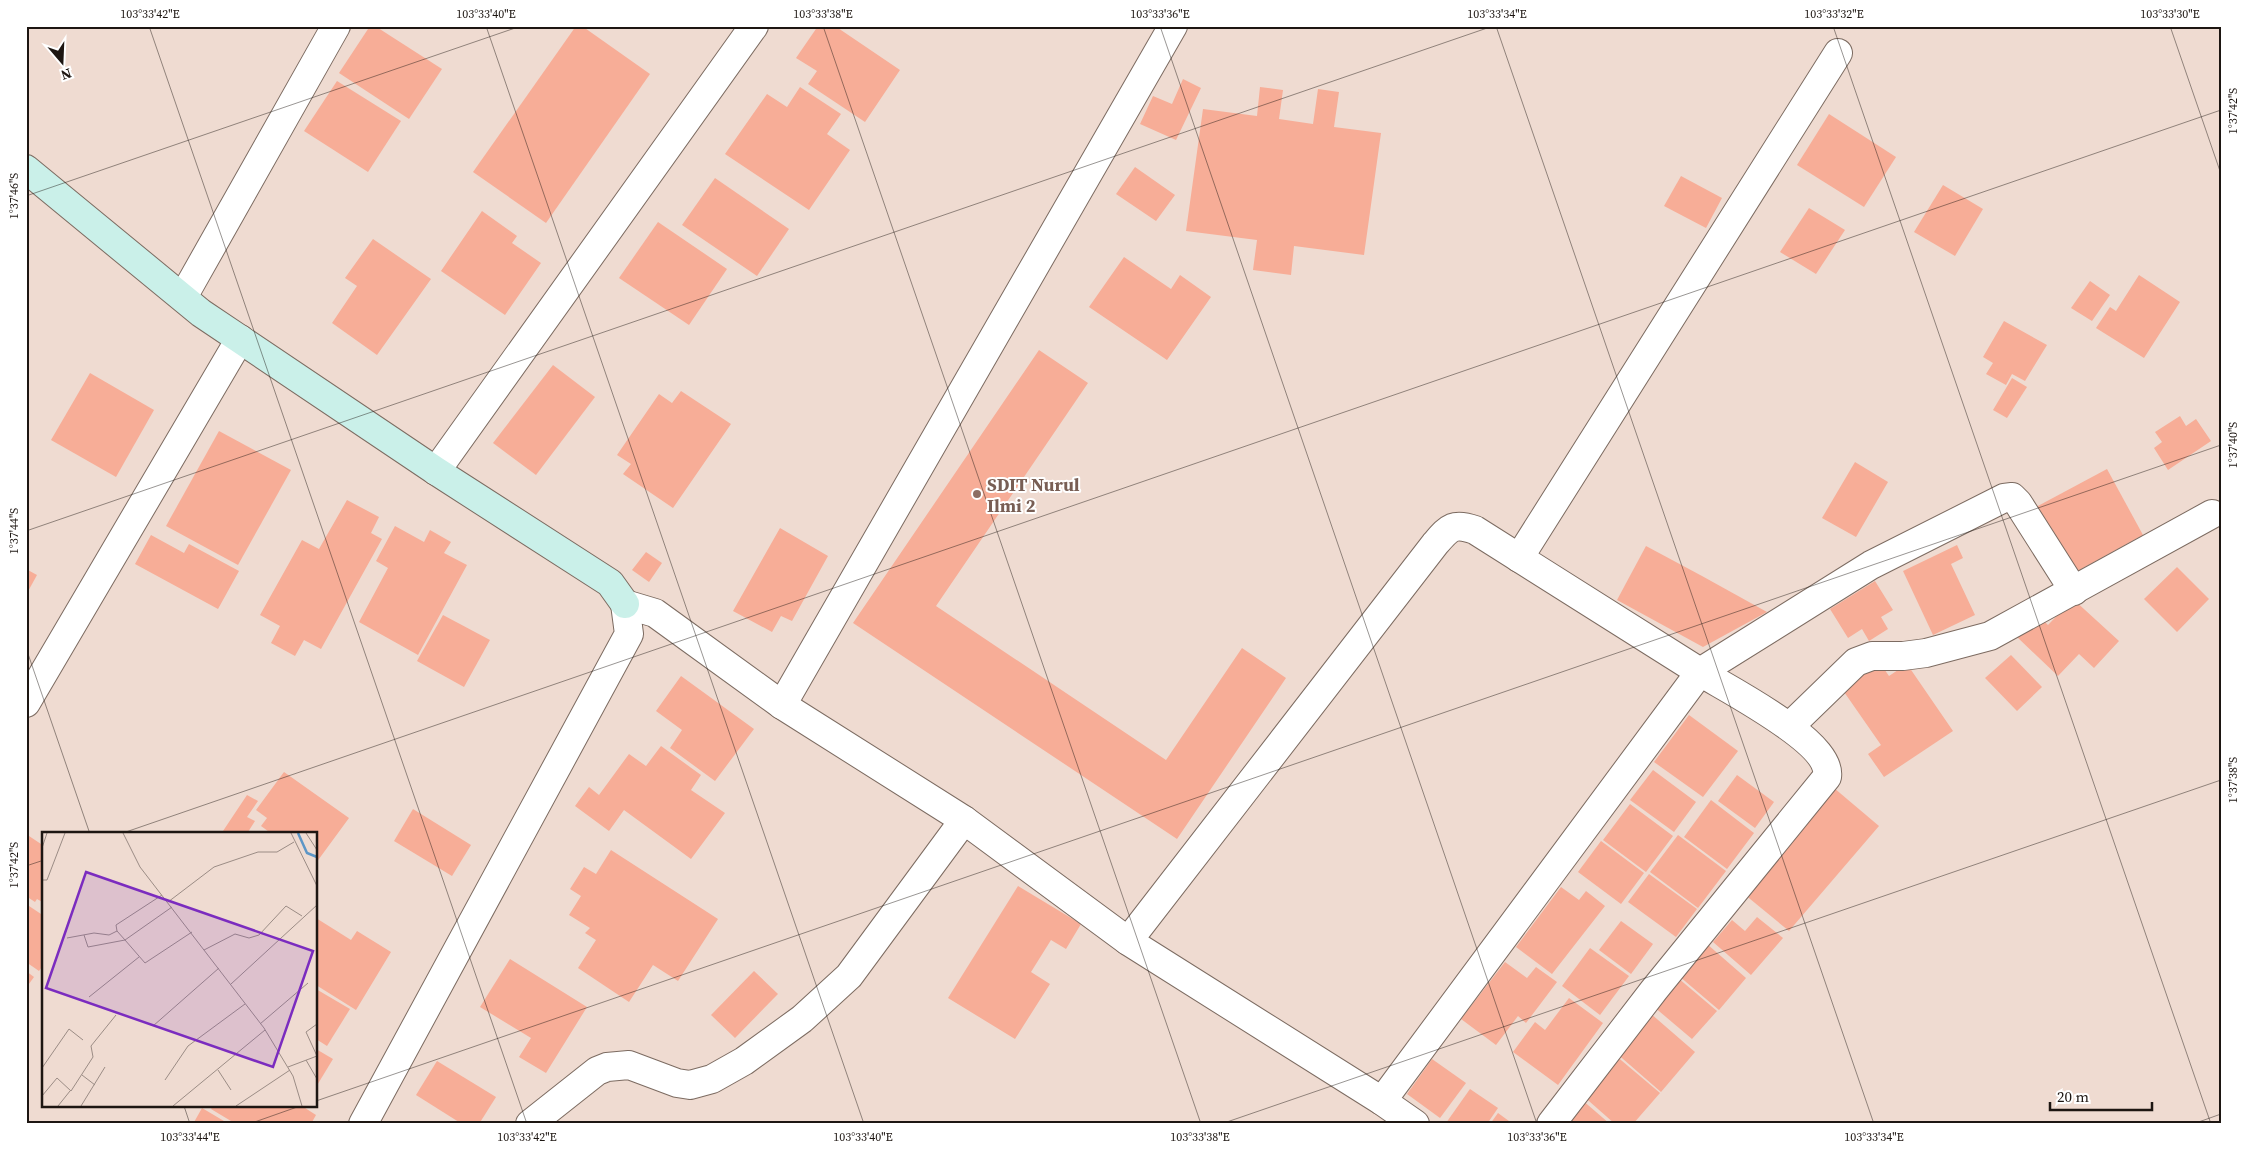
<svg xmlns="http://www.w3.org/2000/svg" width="2247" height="1150" font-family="'Source Serif 4',serif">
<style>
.building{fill:#f7ad97}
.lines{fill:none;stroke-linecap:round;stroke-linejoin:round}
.street-casing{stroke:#7c6b61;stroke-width:30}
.secondary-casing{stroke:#7c6b61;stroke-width:30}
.street{stroke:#fff;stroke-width:28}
.secondary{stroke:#caf0e9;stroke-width:28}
.ticks{fill:none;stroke:#1d1612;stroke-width:1;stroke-opacity:0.45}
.education-dot{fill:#8d6e63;stroke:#fff;stroke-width:2}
.labels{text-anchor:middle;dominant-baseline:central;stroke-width:4;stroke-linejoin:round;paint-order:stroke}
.education-label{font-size:18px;font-weight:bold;fill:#785e54;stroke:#fff;text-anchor:start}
.inset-river{fill:none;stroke:#5d96c6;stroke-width:2.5}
.inset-road{fill:none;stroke:#9b8c85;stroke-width:1}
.view{fill:#7b2cbf;fill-opacity:0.15;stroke:#7b2cbf;stroke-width:2.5}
.inset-edge{fill:none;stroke:#1d1612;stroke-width:2.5}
.neatline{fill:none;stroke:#1d1612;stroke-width:2}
.ticks-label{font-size:12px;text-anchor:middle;fill:#1d1612}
</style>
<rect width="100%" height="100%" fill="#efdbd1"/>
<g class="building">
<polygon points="370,26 375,26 442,69 409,119 339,73"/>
<polygon points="576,26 582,26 650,74 546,223 473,172"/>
<polygon points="818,26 835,26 900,70 865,122 808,84 817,71 796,58"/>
<polygon points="1183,79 1201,88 1176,140 1140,124 1153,96 1172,104"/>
<polygon points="337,81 401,121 368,172 304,131"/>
<polygon points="800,87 841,114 827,134 850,150 809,210 725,154 767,94 787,107"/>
<polygon points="1260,87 1283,90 1279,119 1313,124 1318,89 1339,92 1334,127 1381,133 1364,255 1294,246 1291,275 1253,270 1257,240 1186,231 1203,109 1257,116"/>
<polygon points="1829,114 1896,157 1864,207 1797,165"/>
<polygon points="1135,167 1175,195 1156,221 1116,194"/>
<polygon points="1681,176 1722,198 1706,228 1664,206"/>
<polygon points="715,178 789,229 757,276 682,225"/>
<polygon points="1943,185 1983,209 1955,256 1914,232"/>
<polygon points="1809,208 1845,230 1816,274 1780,252"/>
<polygon points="482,211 517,236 512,243 541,263 505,315 441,271"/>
<polygon points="658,222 727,269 689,325 619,278"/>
<polygon points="373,239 431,279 377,355 332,323 357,286 345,278"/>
<polygon points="1124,257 1171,289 1180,275 1211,297 1167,360 1089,307"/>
<polygon points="2139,275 2180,302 2144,358 2096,328 2110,307 2116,311"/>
<polygon points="2090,281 2110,295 2092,321 2071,308"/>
<polygon points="2004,321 2047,345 2025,381 2012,374 2006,385 1986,374 1993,363 1983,357"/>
<polygon points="1039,350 1088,383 936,606 1166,760 1242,648 1286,678 1177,839 853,623"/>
<polygon points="553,365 595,397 536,475 493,443"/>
<polygon points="90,373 154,410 116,477 51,440"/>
<polygon points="2012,378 2027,387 2007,418 1993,410"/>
<polygon points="681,391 731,424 673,508 623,474 631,464 617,455 659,394 672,403"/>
<polygon points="2180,416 2186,426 2196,419 2211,441 2168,470 2154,448 2162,442 2155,432"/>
<polygon points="219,431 291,470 238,565 166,526"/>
<polygon points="1855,462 1888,482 1856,537 1822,518"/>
<polygon points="2107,469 2143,535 2072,574 2036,507"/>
<polygon points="347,500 379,517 371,533 382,539 321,649 304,640 295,656 271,643 280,626 260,615 302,540 319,549"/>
<polygon points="395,526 424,542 430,530 451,542 444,553 467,565 418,655 359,622 388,568 376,561"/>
<polygon points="780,528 828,556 792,621 781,616 772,632 733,611"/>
<polygon points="151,535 184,553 189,544 239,571 218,609 135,564"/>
<polygon points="1957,545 1963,558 1951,564 1975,615 1933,635 1903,571"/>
<polygon points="1646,546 1702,576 1767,612 1703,647 1617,600"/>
<polygon points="646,552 662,563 649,582 632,570"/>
<polygon points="2177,567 2209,599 2177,632 2144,599"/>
<polygon points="26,569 37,575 26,595"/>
<polygon points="1875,581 1893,610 1881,617 1888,629 1869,641 1862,629 1848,638 1830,609"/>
<polygon points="2073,599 2119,641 2094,668 2079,654 2058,676 2017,637 2038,615 2048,625"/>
<polygon points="443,615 490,640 464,687 417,661"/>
<polygon points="2011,655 2042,687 2017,711 1985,678"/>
<polygon points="1880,663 1889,676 1907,664 1953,731 1884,777 1868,754 1881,745 1842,689"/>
<polygon points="681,676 754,729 715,781 670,748 682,730 656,711"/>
<polygon points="1689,715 1738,751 1703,797 1654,762"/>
<polygon points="661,746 701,775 691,790 725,813 691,859 624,810 609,831 575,806 589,787 599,795 629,754 646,766"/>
<polygon points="1653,770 1696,802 1674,832 1630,800"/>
<polygon points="284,772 349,818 316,863 316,834 272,834 261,826 267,818 256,810"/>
<polygon points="1737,775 1774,802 1755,828 1718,801"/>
<polygon points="1834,788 1879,826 1789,931 1744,894"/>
<polygon points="247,795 258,801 247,817 255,821 248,832 250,834 221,834"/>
<polygon points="1711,800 1754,833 1727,869 1684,837"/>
<polygon points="1630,804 1673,836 1646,872 1603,840"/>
<polygon points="413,809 471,845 452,876 394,841"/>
<polygon points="26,834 44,846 44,903 37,899 35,902 26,896"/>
<polygon points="1678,835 1726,871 1698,908 1650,872"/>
<polygon points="1601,841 1644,873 1621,904 1578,872"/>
<polygon points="611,850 718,919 678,981 653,965 629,1002 578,968 596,940 585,933 590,928 569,915 581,896 570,889 584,867 596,874"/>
<polygon points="1649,874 1697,909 1676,937 1628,902"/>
<polygon points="1018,886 1081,924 1066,949 1051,940 1031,972 1050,984 1015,1039 948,998"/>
<polygon points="1561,887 1579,900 1586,891 1605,906 1552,974 1516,947"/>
<polygon points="26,904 44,916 44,964 39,971 26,962"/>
<polygon points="1757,917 1783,938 1751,975 1713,942 1732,920 1745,931"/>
<polygon points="316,918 351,940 357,931 391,952 356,1010 316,985"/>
<polygon points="1621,921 1653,944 1631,974 1599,950"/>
<polygon points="1707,944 1746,978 1719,1010 1679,976"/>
<polygon points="1590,948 1629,976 1600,1015 1562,986"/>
<polygon points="510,959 587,1007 546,1073 519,1057 531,1038 480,1007"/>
<polygon points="1505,962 1527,978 1536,967 1557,982 1526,1023 1518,1016 1496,1045 1461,1019"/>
<polygon points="26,971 34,977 26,988"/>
<polygon points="754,971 778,994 735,1038 711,1015"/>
<polygon points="1678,978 1717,1011 1692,1039 1653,1006"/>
<polygon points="316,989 350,1009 327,1046 316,1039"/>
<polygon points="1569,998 1603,1023 1558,1085 1513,1052 1535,1022 1545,1030"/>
<polygon points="1650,1013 1695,1052 1661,1092 1615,1052"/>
<polygon points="316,1049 333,1059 316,1087"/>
<polygon points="1615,1055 1660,1093 1633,1124 1615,1124 1581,1094"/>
<polygon points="1432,1059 1466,1083 1440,1118 1407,1094"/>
<polygon points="437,1061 496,1097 479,1124 462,1124 416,1095"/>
<polygon points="1470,1089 1498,1108 1487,1124 1447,1124 1446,1123"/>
<polygon points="1581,1099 1610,1124 1559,1124"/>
<polygon points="213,1106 302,1106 316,1115 311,1124 236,1124 211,1109"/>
<polygon points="202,1108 229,1124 193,1124"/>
<polygon points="1498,1113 1513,1124 1490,1124"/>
</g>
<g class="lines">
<defs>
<g id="street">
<polyline points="183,297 336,26"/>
<polyline points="436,471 754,26"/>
<polyline points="1519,558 1838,53"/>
<polyline points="26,703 240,339"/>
<polyline points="782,705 1173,26"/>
<polyline points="1790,726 1856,662 1872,656 1903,656 1926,653 1990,636 2212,514"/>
<path d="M1128 941 1435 544C1449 528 1453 522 1475 530L1700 672 1871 565 2004 498 2012 497 2018 503 2074 591"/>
<path d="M1382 1101 1700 672C1727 689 1833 742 1827 777L1654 990 1551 1124"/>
<polyline points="363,1124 629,634 625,604 655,613 782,705 964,820 1128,941 1382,1101 1415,1124"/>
<polyline points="530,1124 597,1071 607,1067 629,1065 677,1083 690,1085 712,1079 744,1061 802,1019 849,976 964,820"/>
</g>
<polyline id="secondary" points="26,169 201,313 436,471 610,583 625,604"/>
</defs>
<use href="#street" class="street-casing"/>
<use href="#secondary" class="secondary-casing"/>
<use href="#street" class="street"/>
<use href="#secondary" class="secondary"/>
</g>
<path class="ticks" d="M149 26 527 1124M486 26 864 1124M823 26 1201 1124M1160 26 1537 1124M1496 26 1874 1124M1833 26 2211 1124M2170 26 2221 174M26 196 521 26M26 531 1493 26M26 648 90 834M120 834 2221 110M26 866 44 860M316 1101 2221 445M184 1106 190 1124M249 1124 300 1106M1221 1124 2221 780M2193 1124 2221 1114"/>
<circle class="education-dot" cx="977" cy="494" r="5"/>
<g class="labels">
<g class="education-label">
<text x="987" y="484">SDIT Nurul<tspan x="987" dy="21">Ilmi 2</tspan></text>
</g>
</g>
<g transform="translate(42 832)">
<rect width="275" height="275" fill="#efdbd1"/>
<path class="inset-river" d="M256 1 265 21 275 25"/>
<path class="inset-road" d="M81 1 98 35 222 196 251 244 260 274M249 1 275 54M264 1 275 18M0 16 5 1M0 48H5L23 1M120 63 74 93 75 99 83 108 130 75M126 70 172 35 216 20H235L252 10M42 103 46 115 83 108 103 131 150 100M25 106 52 101 67 103 75 99M162 118 193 102 207 106 217 103 244 74 260 84M189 152 275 73M47 165 97 125M218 192 266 151M275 192 264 200 275 224M111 194 177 136M264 228 275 247M246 235 275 224M0 236 27 197 41 208M176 238 189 258M40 243 53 253M123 248 146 214 203 172M0 264 15 246 29 259 51 225 49 214 74 183M16 274 28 259M39 274 63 235M131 274 223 198M194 274 248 238"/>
<path class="view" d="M44 40 271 119 231 235 4 156Z"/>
<rect width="275" height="275" class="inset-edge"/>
</g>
<rect width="2247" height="1150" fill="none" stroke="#ffffff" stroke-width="55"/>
<g transform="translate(62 62) rotate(161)" stroke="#ffffff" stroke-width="4" paint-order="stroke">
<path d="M0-4L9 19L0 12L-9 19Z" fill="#1d1612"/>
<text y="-8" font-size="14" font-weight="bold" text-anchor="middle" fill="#1d1612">N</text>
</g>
<path d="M2050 1102v8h102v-8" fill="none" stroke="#1d1612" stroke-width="2.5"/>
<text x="2057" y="1102" font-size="15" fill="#1d1612" stroke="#ffffff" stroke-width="4" paint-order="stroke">20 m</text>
<rect x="28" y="28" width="2192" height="1094" class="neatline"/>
<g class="ticks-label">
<text x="150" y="18">103°33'42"E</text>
<text x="486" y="18">103°33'40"E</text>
<text x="823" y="18">103°33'38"E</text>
<text x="1160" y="18">103°33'36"E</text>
<text x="1497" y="18">103°33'34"E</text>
<text x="1834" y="18">103°33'32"E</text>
<text x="2170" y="18">103°33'30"E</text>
<text transform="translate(2233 111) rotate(-90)" y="4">1°37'42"S</text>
<text transform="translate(14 196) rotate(-90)" y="4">1°37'46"S</text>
<text transform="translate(2233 445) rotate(-90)" y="4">1°37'40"S</text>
<text transform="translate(14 531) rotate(-90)" y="4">1°37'44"S</text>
<text transform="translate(2233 780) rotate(-90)" y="4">1°37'38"S</text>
<text transform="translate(14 865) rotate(-90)" y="4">1°37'42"S</text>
<text x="190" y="1141">103°33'44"E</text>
<text x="527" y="1141">103°33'42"E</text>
<text x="863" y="1141">103°33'40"E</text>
<text x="1200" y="1141">103°33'38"E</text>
<text x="1537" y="1141">103°33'36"E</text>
<text x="1874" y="1141">103°33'34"E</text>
</g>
</svg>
